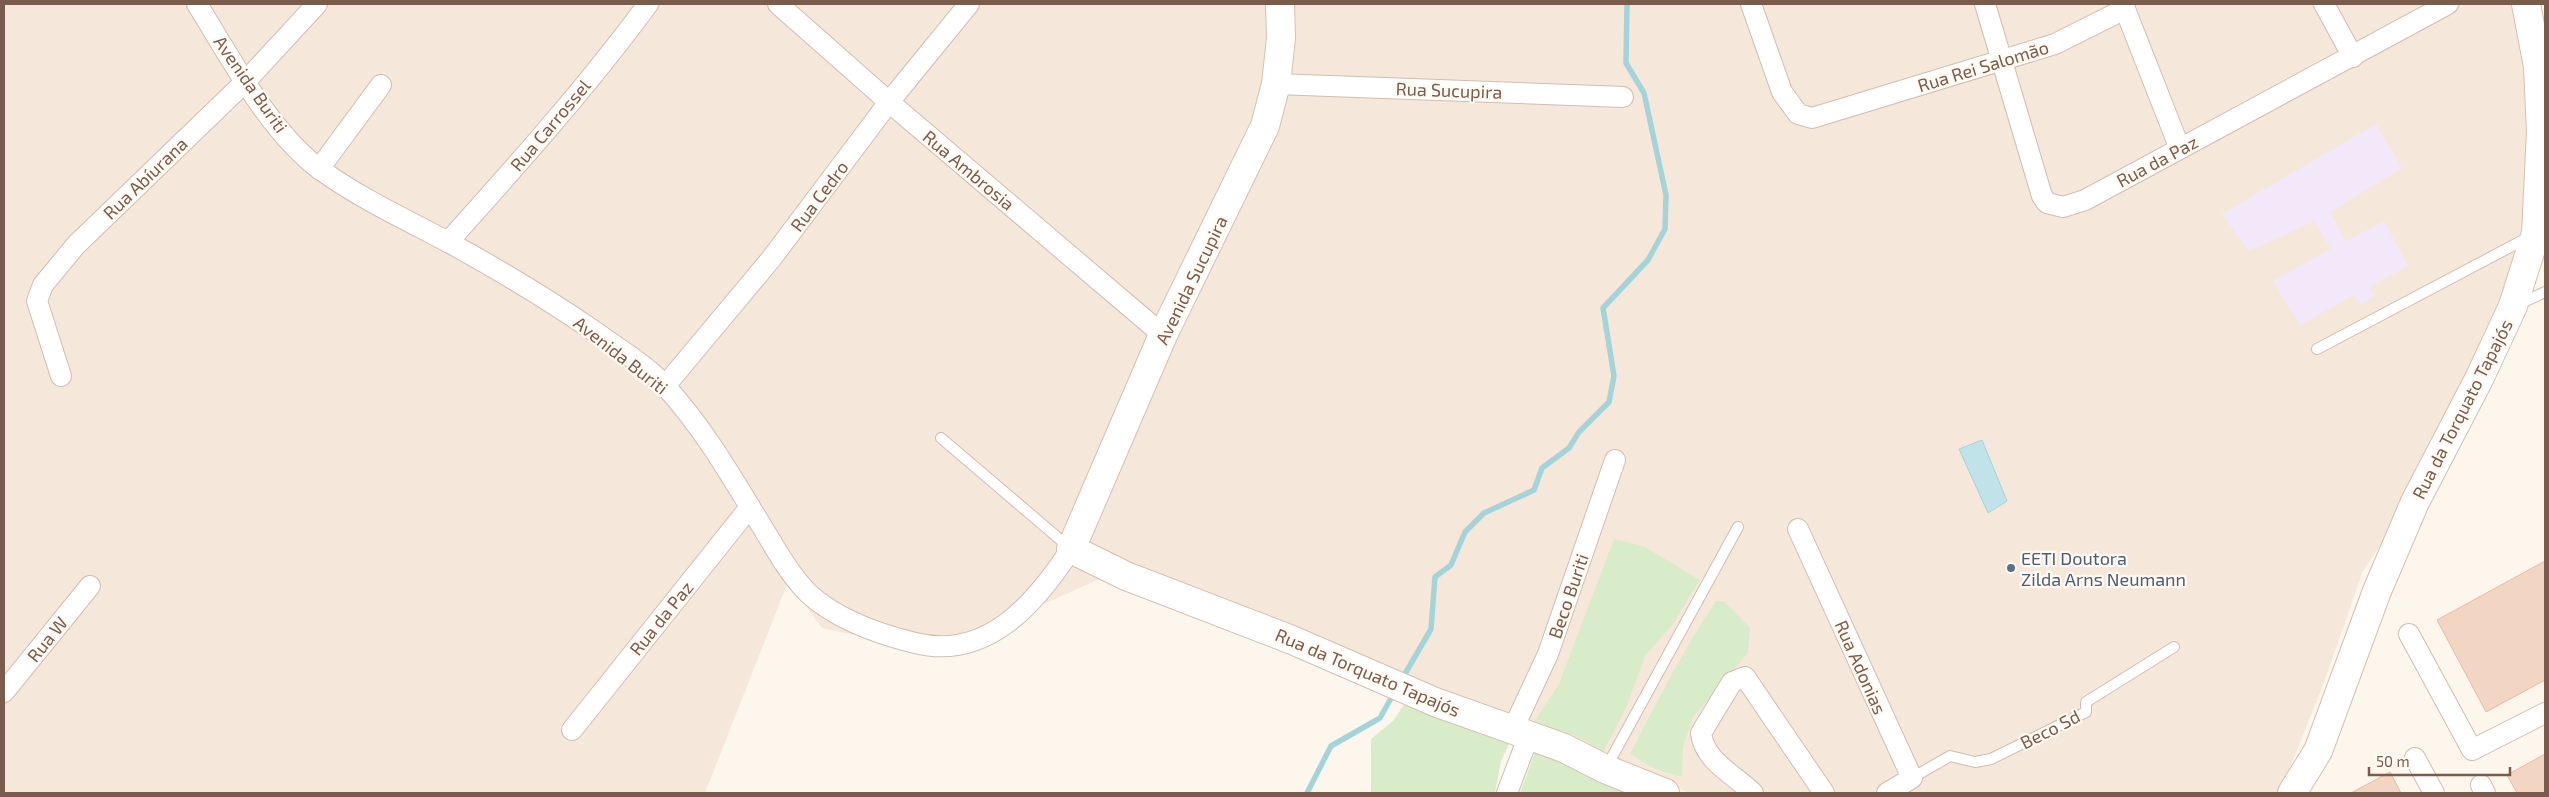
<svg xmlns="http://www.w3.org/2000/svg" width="2549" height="797" font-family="'Exo 2',sans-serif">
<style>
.residential{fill:#f5e8da}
.education{fill:#f3e8fa}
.green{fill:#d8ecc9}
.water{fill:#bfe3e8;stroke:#a5d3da}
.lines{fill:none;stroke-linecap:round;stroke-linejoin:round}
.stream{stroke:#a5d3da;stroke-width:5.5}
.building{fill:#f3d5c3;stroke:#e6bba3}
.lane-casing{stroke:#d1beb0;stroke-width:12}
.street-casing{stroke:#d1beb0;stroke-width:22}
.secondary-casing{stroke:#d6c0b0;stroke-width:30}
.lane{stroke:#fff;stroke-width:10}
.street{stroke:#fff;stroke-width:20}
.secondary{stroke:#fff;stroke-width:28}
.service-dot{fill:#5c6f8a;stroke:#fffaf3;stroke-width:2}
.labels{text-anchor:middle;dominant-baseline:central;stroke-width:4.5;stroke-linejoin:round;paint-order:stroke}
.street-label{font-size:18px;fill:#7a5c4d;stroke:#fffaf3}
.service-label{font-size:18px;fill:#4e5e75;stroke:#fffaf3;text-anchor:start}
</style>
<rect width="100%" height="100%" fill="#fdf6ec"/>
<polygon class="residential" points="4,4 2520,4 2543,245 2480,397 2363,571 2323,685 2280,793 1688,793 1674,785 1100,579 965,639 891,643 822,628 788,582 705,793 4,793"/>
<polygon class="education" points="2376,124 2402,168 2330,212 2346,242 2384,221 2408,266 2369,286 2375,296 2361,305 2354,295 2300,325 2273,281 2331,249 2314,221 2249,251 2222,214"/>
<g class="green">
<polygon points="1614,539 1643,546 1700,580 1673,624 1645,656 1626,708 1603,752 1579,737 1534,722 1559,684"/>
<path d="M1716 601H1724L1750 628 1748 653 1693 717 1683 747 1682 777 1655 769 1630 754C1657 702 1683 650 1716 601Z"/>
<polygon points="1406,702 1510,742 1501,761 1495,793 1371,793 1371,739 1393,721"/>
<polygon points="1536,749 1641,793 1520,793"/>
</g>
<polygon class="water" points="1982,440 2007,501 1988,513 1959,449"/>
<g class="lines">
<g class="stream">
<polyline points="1402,679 1431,629 1435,577 1451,565 1465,532 1484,513 1534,490 1542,468 1569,448 1579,432 1609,402 1614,376 1603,308 1648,260 1665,229 1666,195 1644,93 1626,63 1627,4"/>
<polyline points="1307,793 1331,746 1380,718 1395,691"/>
</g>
</g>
<g class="building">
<polygon points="2545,561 2545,680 2486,712 2437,620"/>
<polygon points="2545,754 2545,793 2517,793 2507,775"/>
<polygon points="2390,772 2401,793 2351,793"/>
</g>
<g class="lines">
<defs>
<g id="lane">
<polyline points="2519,304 2545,292"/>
<polyline points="2317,349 2531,236"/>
<polyline points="941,438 1070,548"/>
<polyline points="1606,768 1738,527"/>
<polyline points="1912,778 1950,756 1975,762 1991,759 2086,712 2086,702 2174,647"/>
</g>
<g id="street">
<path d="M197 4C230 57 270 133 321 170 361 199 407 220 450 243 501 271 549 300 597 333 620 350 648 366 667 388 703 428 730 474 758 520 773 544 788 573 808 593 837 620 878 634 915 643 987 661 1036 603 1071 549"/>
<polyline points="778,4 889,102 1163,335"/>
<polyline points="1751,4 1782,92 1798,114 1812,118 2055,44 2125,9"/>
<polyline points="1985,4 2042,196 2047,203 2063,207 2085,200 2448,4"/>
<polyline points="2123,4 2180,149"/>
<polyline points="2324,4 2353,57"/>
<polyline points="1276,84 1623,97"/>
<polyline points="319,169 381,85"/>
<path d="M448 242C517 165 587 87 648 4"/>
<polyline points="61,376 37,301 43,285 76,245 245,82 317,4"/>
<polyline points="665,386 771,259 889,102 969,4"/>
<polyline points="1798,529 1912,778 1887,793"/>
<polyline points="2409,634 2472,750 2545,713"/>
<polyline points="4,692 90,586"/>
<polyline points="1513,729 1548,654 1615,460"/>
<polyline points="572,730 750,507"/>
<polyline points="2415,758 2434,793"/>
<polyline points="2481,785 2485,793"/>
<polyline points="1507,793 1529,735"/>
<path d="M1753 793C1735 775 1704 761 1701 733L1732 682 1745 677 1824 793"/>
</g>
<g id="secondary">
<polyline points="1280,4 1281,38 1276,84 1265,126 1163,335 1071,549 1126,576 1292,640 1435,702 1564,748 1605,769 1665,793"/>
<polyline points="2292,793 2318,751 2377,591 2415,502 2479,379 2513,306 2536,233 2541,132 2538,67 2526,4"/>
</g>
</defs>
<use href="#lane" class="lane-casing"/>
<use href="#street" class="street-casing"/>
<use href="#secondary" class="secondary-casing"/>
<use href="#lane" class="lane"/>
<use href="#street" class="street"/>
<use href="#secondary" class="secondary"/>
</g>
<circle class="service-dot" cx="2011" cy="568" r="5"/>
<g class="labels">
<g class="street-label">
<text transform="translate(1983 66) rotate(-17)">Rua Rei Salomão</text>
<text transform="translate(251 84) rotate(55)">Avenida Buriti</text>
<text transform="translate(1449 90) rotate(2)">Rua Sucupira</text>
<text transform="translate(550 125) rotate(-50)">Rua Carrossel</text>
<text transform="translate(2157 161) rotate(-28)">Rua da Paz</text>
<text transform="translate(969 170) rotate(40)">Rua Ambrosia</text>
<text transform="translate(145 178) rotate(-44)">Rua Abíurana</text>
<text transform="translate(819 196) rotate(-53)">Rua Cedro</text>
<text transform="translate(1191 280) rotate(-64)">Avenida Sucupira</text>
<text transform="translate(621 355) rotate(38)">Avenida Buriti</text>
<text transform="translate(2462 409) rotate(-63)">Rua da Torquato Tapajós</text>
<text transform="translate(1568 596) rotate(-71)">Beco Buriti</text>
<text transform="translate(661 618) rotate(-51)">Rua da Paz</text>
<text transform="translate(47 639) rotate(-51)">Rua W</text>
<text transform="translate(1861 667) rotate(66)">Rua Adonias</text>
<text transform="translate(1368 672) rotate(23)">Rua da Torquato Tapajós</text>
<text transform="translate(2050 729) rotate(-27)">Beco Sd</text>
</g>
<g class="service-label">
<text x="2021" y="558">EETI Doutora<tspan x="2021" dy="21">Zilda Arns Neumann</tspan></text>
</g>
</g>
<rect width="2549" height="797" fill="none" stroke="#7a5c4d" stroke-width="10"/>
<path d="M2369 767v8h141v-8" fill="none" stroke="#7a5c4d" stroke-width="2.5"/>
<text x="2376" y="767" font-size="15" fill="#7a5c4d" stroke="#fffaf3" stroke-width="4" paint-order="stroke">50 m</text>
</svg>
